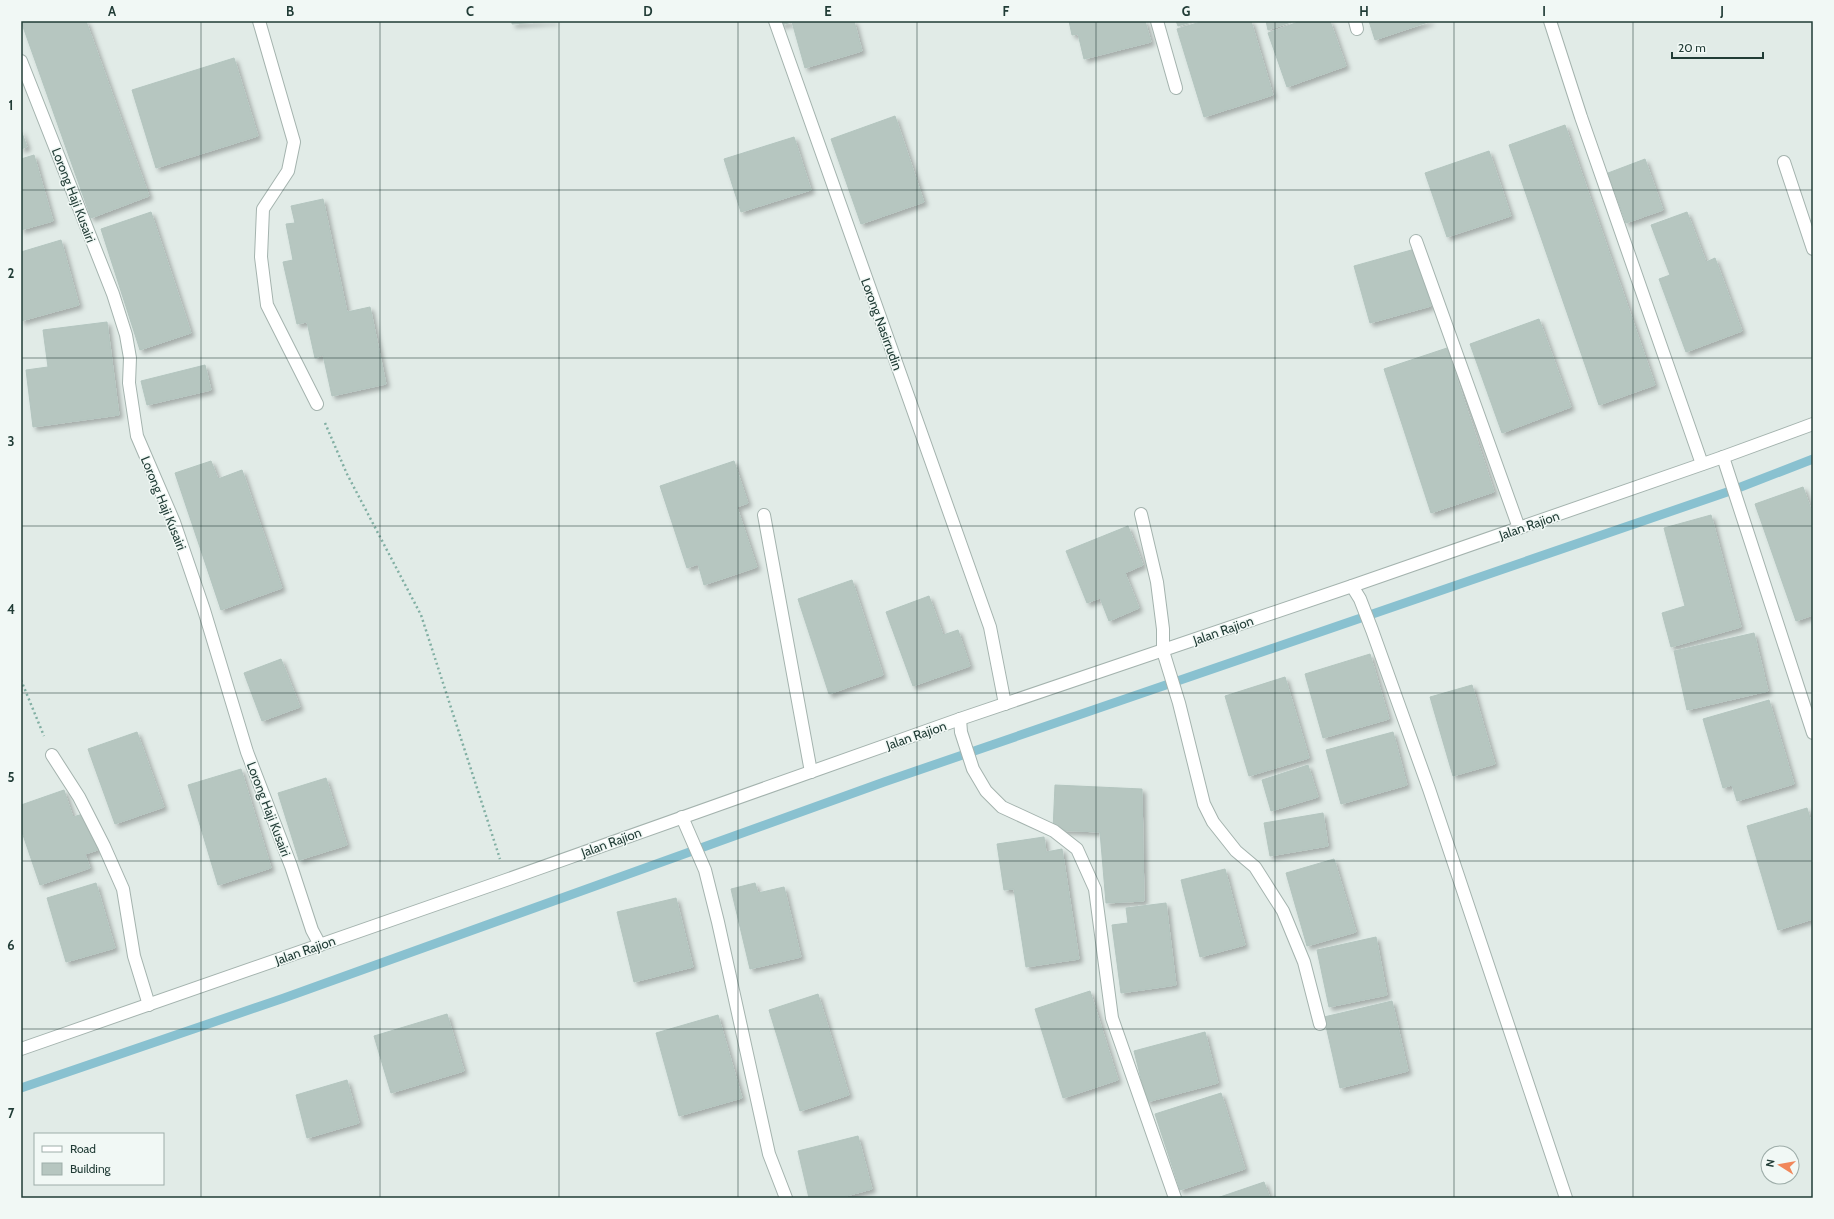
<svg xmlns="http://www.w3.org/2000/svg" width="1834" height="1219" font-family="Cabin,sans-serif">
<style>
.lines{fill:none;stroke-linecap:round;stroke-linejoin:round}
.stream{stroke:#89c1d0;stroke-width:9}
.building{fill:#b6c6c0;stroke:#b3c5bf;filter:url(#shadow)}
.street-casing{stroke:#a4b3ae;stroke-width:14}
.path{stroke:#81afa3;stroke-width:2.5;stroke-dasharray:2 3;stroke-linecap:butt}
.street{stroke:#fff;stroke-width:12}
.grid{fill:none;stroke:#213c36;stroke-width:1;stroke-opacity:0.55}
.labels{text-anchor:middle;dominant-baseline:central;stroke-width:3;stroke-linejoin:round;paint-order:stroke}
.street-label{font-size:13px;fill:#213c36;stroke:#f1f8f5}
.neatline{fill:none;stroke:#213c36;stroke-width:1.5}
.grid-label{font-size:13px;text-anchor:middle;font-weight:bold;fill:#213c36}
</style>
<defs>
<filter id="shadow"><feDropShadow dx="3.5" dy="3.5" stdDeviation="2" flood-color="#0004"/></filter>
</defs>
<rect width="100%" height="100%" fill="#e1ebe7"/>
<g class="lines">
<polyline class="stream" points="21,1088 284,998 884,782 1733,490 1813,459"/>
</g>
<g class="building">
<polygon points="21,21 86,21 149,196 91,218"/>
<polygon points="512,21 554,21 512,24"/>
<polygon points="780,21 854,21 862,51 805,68 792,22 781,25"/>
<polygon points="1069,21 1145,21 1151,42 1084,59 1078,34 1072,35"/>
<polygon points="1176,21 1195,21 1178,26"/>
<polygon points="1204,21 1251,21 1273,95 1204,117 1177,29"/>
<polygon points="1266,21 1294,21 1268,30"/>
<polygon points="1301,21 1330,21 1346,66 1287,87 1268,33"/>
<polygon points="1369,21 1431,21 1375,40"/>
<polygon points="234,58 258,136 156,168 132,90"/>
<polygon points="895,116 924,202 861,224 831,139"/>
<polygon points="1565,125 1655,385 1599,405 1509,145"/>
<polygon points="21,130 27,147 21,149"/>
<polygon points="794,137 811,190 741,212 724,159"/>
<polygon points="1489,151 1511,216 1447,237 1425,173"/>
<polygon points="34,155 53,221 21,230 21,159"/>
<polygon points="1645,159 1663,210 1626,223 1608,173"/>
<polygon points="323,199 347,312 370,307 386,384 332,396 323,355 315,358 307,322 297,324 283,262 293,260 286,224 295,223 291,206"/>
<polygon points="151,212 191,333 140,350 101,229"/>
<polygon points="1687,212 1706,262 1715,258 1742,331 1686,352 1659,279 1670,275 1651,225"/>
<polygon points="61,240 79,305 21,321 21,252"/>
<polygon points="1415,249 1431,306 1370,323 1354,266"/>
<polygon points="1539,319 1571,407 1502,433 1470,344"/>
<polygon points="107,322 119,415 33,427 26,370 48,367 43,330"/>
<polygon points="1447,348 1494,492 1431,513 1384,369"/>
<polygon points="205,365 211,390 147,405 141,381"/>
<polygon points="211,461 218,479 242,470 282,588 221,610 175,473"/>
<polygon points="734,461 748,503 737,507 757,567 704,585 698,564 687,568 660,486"/>
<polygon points="1803,487 1813,515 1813,615 1796,621 1755,504"/>
<polygon points="1711,515 1741,627 1671,647 1662,613 1685,606 1664,528"/>
<polygon points="1128,526 1143,565 1125,573 1139,608 1109,621 1100,598 1087,603 1066,551"/>
<polygon points="852,580 883,675 829,694 798,599"/>
<polygon points="929,596 943,635 958,630 970,666 913,686 886,612"/>
<polygon points="1754,633 1768,691 1687,710 1674,651"/>
<polygon points="1370,654 1389,719 1323,738 1305,674"/>
<polygon points="281,659 300,707 262,721 244,673"/>
<polygon points="1285,677 1309,758 1249,776 1225,696"/>
<polygon points="1472,685 1495,764 1453,776 1430,697"/>
<polygon points="1769,700 1794,784 1737,801 1732,785 1723,788 1703,719"/>
<polygon points="137,732 164,807 115,824 88,749"/>
<polygon points="1393,732 1407,785 1341,804 1326,750"/>
<polygon points="1308,765 1318,797 1271,811 1262,780"/>
<polygon points="241,769 271,868 218,885 188,785"/>
<polygon points="326,778 347,845 299,860 278,793"/>
<polygon points="1055,785 1142,789 1144,901 1106,903 1100,832 1053,830"/>
<polygon points="64,790 73,817 86,813 98,850 85,854 90,868 40,885 21,829 21,805"/>
<polygon points="1807,808 1813,829 1813,919 1778,930 1747,826"/>
<polygon points="1323,813 1328,846 1270,856 1264,823"/>
<polygon points="1044,837 1046,852 1062,849 1079,959 1026,967 1014,889 1004,890 997,844"/>
<polygon points="1334,859 1356,932 1307,946 1286,873"/>
<polygon points="1225,869 1245,945 1200,957 1181,880"/>
<polygon points="96,883 115,948 66,962 47,898"/>
<polygon points="755,883 758,893 784,887 801,957 750,969 731,889"/>
<polygon points="676,898 693,967 634,982 617,912"/>
<polygon points="1166,903 1176,985 1121,993 1112,925 1128,923 1126,908"/>
<polygon points="1376,937 1387,995 1329,1007 1317,950"/>
<polygon points="1090,991 1118,1080 1063,1098 1035,1009"/>
<polygon points="818,994 849,1095 800,1111 769,1010"/>
<polygon points="1392,1001 1408,1071 1340,1088 1324,1017"/>
<polygon points="447,1014 464,1071 391,1093 374,1036"/>
<polygon points="718,1015 742,1098 679,1116 656,1033"/>
<polygon points="1205,1032 1218,1083 1147,1102 1134,1051"/>
<polygon points="347,1080 359,1123 307,1138 296,1095"/>
<polygon points="1221,1093 1245,1169 1180,1190 1155,1114"/>
<polygon points="858,1136 872,1189 839,1198 809,1198 798,1151"/>
<polygon points="1264,1182 1270,1198 1217,1198"/>
</g>
<g class="lines">
<defs>
<g id="street">
<polyline points="259,21 294,142 288,171 263,209 261,257 267,305 317,404"/>
<polyline points="775,21 990,627 1005,704"/>
<polyline points="1157,21 1176,88"/>
<polyline points="1355,21 1357,29"/>
<polyline points="1550,21 1581,117 1702,464"/>
<polyline points="21,61 113,294 126,335 130,358 129,383 137,436 174,522 204,610 247,752 291,866 312,930 320,945"/>
<polyline points="1784,162 1813,249"/>
<polyline points="1416,241 1519,528"/>
<polyline points="1723,457 1813,733"/>
<polyline points="1141,514 1157,582 1163,629 1163,651 1179,703 1204,804 1213,822 1236,851 1255,867 1283,911 1304,962 1320,1024"/>
<polyline points="764,515 811,772"/>
<polyline points="1352,586 1360,599 1372,630 1429,789 1566,1198"/>
<polyline points="960,719 961,732 973,769 986,791 1002,807 1054,831 1077,849 1095,889 1112,1018 1175,1198"/>
<polyline points="52,755 79,797 104,846 123,889 134,956 149,1005"/>
<polyline points="682,817 705,870 718,922 769,1154 786,1198"/>
<polyline points="21,1049 506,880 960,719 1352,586 1723,457 1813,424"/>
</g>
</defs>
<use href="#street" class="street-casing"/>
<g class="path">
<polyline points="325,423 347,474 421,615 500,859"/>
<polyline points="21,680 44,736"/>
</g>
<use href="#street" class="street"/>
</g>
<path class="grid" d="M201 21V1198M380 21V1198M559 21V1198M738 21V1198M917 21V1198M1096 21V1198M1275 21V1198M1454 21V1198M1633 21V1198M21 190H1813M21 358H1813M21 526H1813M21 693H1813M21 861H1813M21 1029H1813"/>
<g class="labels">
<g class="street-label">
<text transform="translate(74 195) rotate(69)">Lorong Haji Kusairi</text>
<text transform="translate(882 324) rotate(70)">Lorong Nasirrudin</text>
<text transform="translate(164 503) rotate(68)">Lorong Haji Kusairi</text>
<text transform="translate(1529 525) rotate(-19)">Jalan Rajion</text>
<text transform="translate(1223 630) rotate(-19)">Jalan Rajion</text>
<text transform="translate(916 735) rotate(-19)">Jalan Rajion</text>
<text transform="translate(269 809) rotate(69)">Lorong Haji Kusairi</text>
<text transform="translate(611 842) rotate(-20)">Jalan Rajion</text>
<text transform="translate(305 950) rotate(-19)">Jalan Rajion</text>
</g>
</g>
<rect width="1834" height="1219" fill="none" stroke="#f1f8f5" stroke-width="44"/>
<rect x="34" y="1133" width="130" height="52" fill="#f1f8f5" stroke="#9eada9"/>
<rect x="42" y="1146" width="20" height="6" fill="#ffffff" stroke="#9eada9"/>
<text x="70" y="1153" font-size="12" fill="#213c36">Road</text>
<rect x="42" y="1163" width="20" height="12" fill="#b6c6c0" stroke="#9eada9"/>
<text x="70" y="1173" font-size="12" fill="#213c36">Building</text>
<g transform="translate(1780 1165) rotate(281)"><circle r="19" fill="#f1f8f5" stroke="#9eada9"/>
<path d="M0-3L7 15L0 10L-7 15Z" fill="#f1875a"/>
<text y="-6" font-size="11" font-weight="bold" text-anchor="middle" fill="#213c36">N</text>
</g>
<path d="M1672 52v6h91v-6" fill="none" stroke="#213c36" stroke-width="2"/>
<text x="1678" y="52" font-size="12" fill="#213c36" stroke="#f1f8f5" stroke-width="3" paint-order="stroke">20 m</text>
<rect x="22" y="22" width="1790" height="1175" class="neatline"/>
<g class="grid-label">
<text x="112" y="16">A</text>
<text x="290" y="16">B</text>
<text x="470" y="16">C</text>
<text x="648" y="16">D</text>
<text x="828" y="16">E</text>
<text x="1006" y="16">F</text>
<text x="1186" y="16">G</text>
<text x="1364" y="16">H</text>
<text x="1544" y="16">I</text>
<text x="1722" y="16">J</text>
<text x="11" y="110">1</text>
<text x="11" y="278">2</text>
<text x="11" y="446">3</text>
<text x="11" y="614">4</text>
<text x="11" y="782">5</text>
<text x="11" y="950">6</text>
<text x="11" y="1118">7</text>
</g>
</svg>
